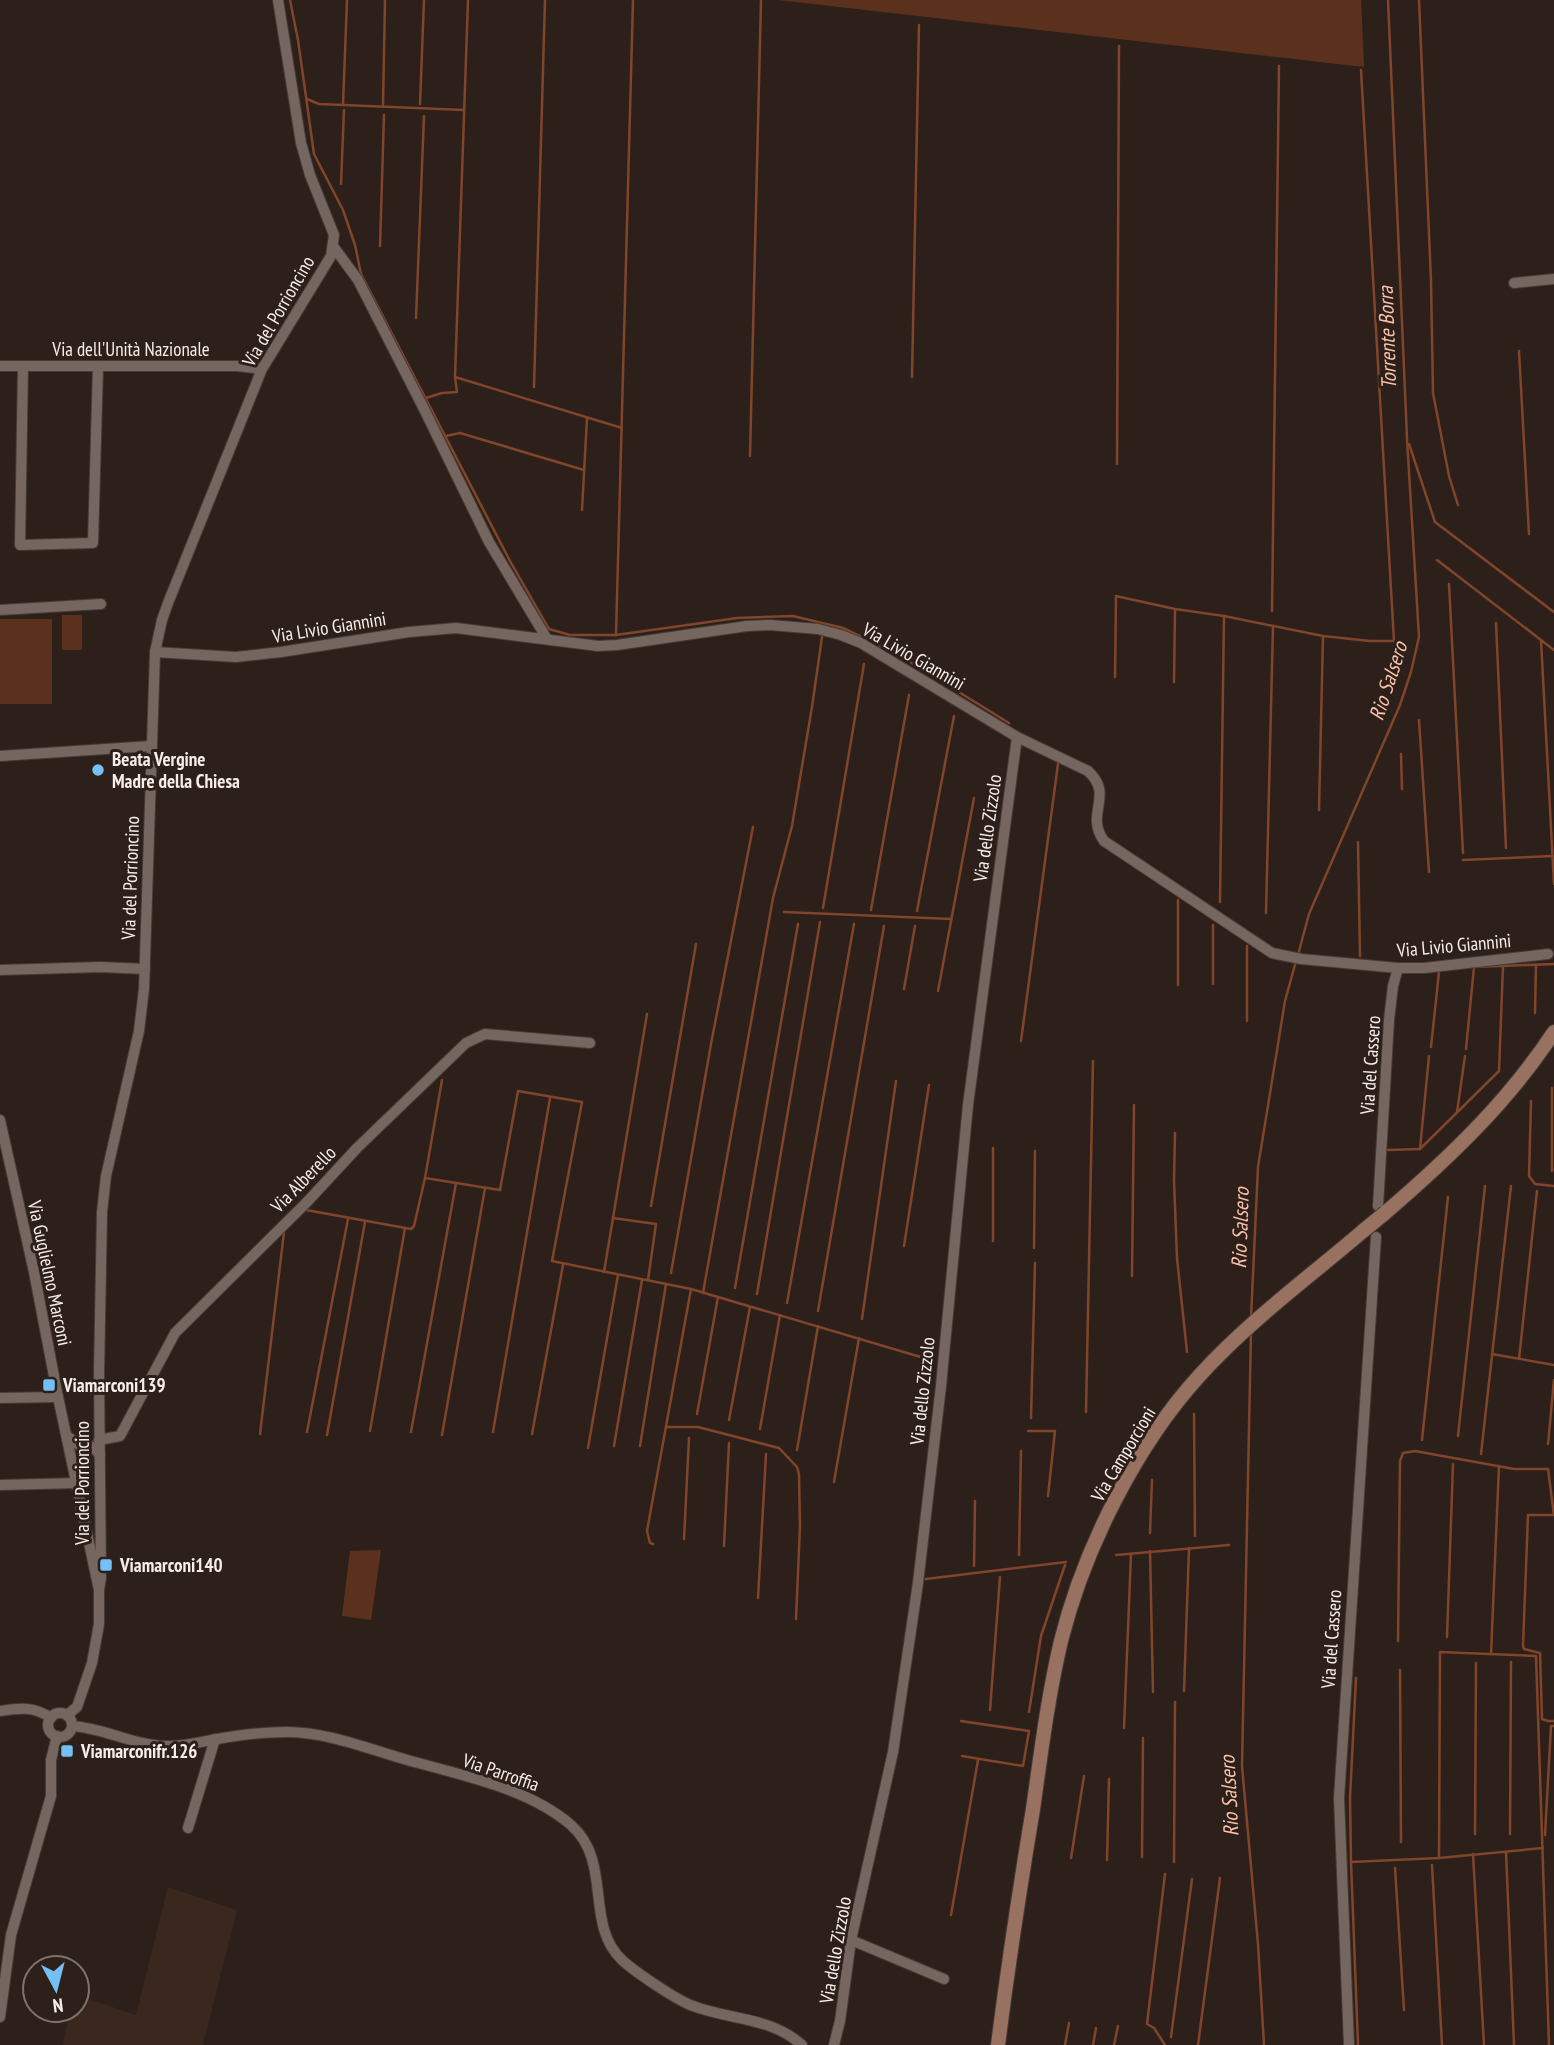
<svg xmlns="http://www.w3.org/2000/svg" width="1554" height="2045" font-family="'PT Sans Narrow',sans-serif">
<style>
.built{fill:#3a271e}
.green{fill:#5b311e}
.lines{fill:none;stroke-linecap:round;stroke-linejoin:round}
.stream{stroke:#80452b;stroke-width:2.5}
.minor-casing{stroke:#473b37;stroke-width:12}
.secondary-casing{stroke:#473b37;stroke-width:16}
.minor{stroke:#766660;stroke-width:10}
.secondary{stroke:#987160;stroke-width:14}
.secondary-bridge-casing{stroke:#473b37;stroke-width:16;stroke-linecap:butt}
.secondary-bridge{stroke:#987160;stroke-width:14}
.poi-dot{fill:#74c0f6;stroke:#2d201a;stroke-width:2.5}
.labels{text-anchor:middle;dominant-baseline:central;stroke-width:6;stroke-linejoin:round;paint-order:stroke}
.street-label{font-size:19px;fill:#f7ede9;stroke:#2d201a}
.poi-label{font-size:19px;font-weight:bold;fill:#f7ede9;stroke:#2d201a;text-anchor:start}
.water-label{font-size:21px;font-style:italic;fill:#fac2aa;stroke:#2d201a}
</style>
<rect width="100%" height="100%" fill="#2d201a"/>
<polygon class="built" points="168,1887 237,1910 203,2045 63,2045 70,2010 77,2010 77,1995 136,2015"/>
<g class="green">
<polygon points="778,0 1361,0 1364,67"/>
<rect x="62" y="615" width="20" height="35"/>
<rect x="0" y="619" width="52" height="85"/>
<polygon points="381,1550 371,1620 342,1616 350,1551"/>
</g>
<g class="lines">
<g class="stream">
<polyline points="290,0 298,40 314,154 343,210 355,245 361,274 510,561 549,629 570,635 616,635 737,618 793,616 843,628 899,655 1009,723"/>
<polyline points="1388,0 1407,438"/>
<polyline points="1419,0 1431,281 1433,393 1449,476 1458,505"/>
<polyline points="307,99 319,104 464,110"/>
<polyline points="420,104 424,0"/>
<polyline points="343,105 347,0"/>
<polyline points="383,105 385,0"/>
<polyline points="341,184 344,110"/>
<polyline points="380,246 384,115"/>
<polyline points="416,318 424,116"/>
<polyline points="1519,351 1529,534"/>
<polyline points="455,377 622,428"/>
<polyline points="912,377 919,25"/>
<polyline points="534,387 545,0"/>
<polyline points="426,398 442,393 457,392 455,377 468,0"/>
<polyline points="446,436 460,433 584,470"/>
<polyline points="1409,444 1435,522 1554,612"/>
<polyline points="750,456 761,0"/>
<polyline points="1117,464 1119,46"/>
<polyline points="582,510 587,418"/>
<polyline points="1437,560 1554,650"/>
<polyline points="1449,584 1463,853"/>
<polyline points="1272,611 1279,66"/>
<polyline points="1496,623 1506,848"/>
<polyline points="616,635 633,0"/>
<polyline points="1541,640 1554,884"/>
<polyline points="1115,677 1116,596 1175,609 1224,616 1323,636 1370,641 1394,641 1361,70"/>
<polyline points="1174,682 1175,609"/>
<polyline points="1419,720 1429,872"/>
<polyline points="1401,754 1402,789"/>
<polyline points="1319,810 1323,636"/>
<polyline points="1358,842 1360,956"/>
<polyline points="1463,860 1553,856"/>
<polyline points="1178,900 1178,985"/>
<polyline points="1220,902 1224,616"/>
<polyline points="823,908 864,664"/>
<polyline points="871,910 909,695"/>
<polyline points="917,911 954,716"/>
<polyline points="784,912 951,919"/>
<polyline points="1266,913 1273,626"/>
<polyline points="1213,925 1213,984"/>
<polyline points="1298,955 1309,914 1400,705 1411,672 1419,637 1407,439"/>
<polyline points="904,989 915,926"/>
<polyline points="938,991 974,798"/>
<polyline points="1535,1013 1536,965"/>
<polyline points="1247,1021 1247,946"/>
<polyline points="1021,1041 1058,764"/>
<polyline points="1431,1047 1439,972"/>
<polyline points="1466,1049 1474,967 1554,964"/>
<polyline points="1531,1101 1529,1176 1535,1184 1554,1186"/>
<polyline points="1457,1112 1465,1056"/>
<polyline points="1175,1133 1174,1181 1177,1258 1187,1352"/>
<polyline points="993,1148 993,1241"/>
<polyline points="1420,1149 1429,1056"/>
<polyline points="1388,1150 1420,1149 1499,1071 1503,966"/>
<polyline points="1552,1171 1552,1088"/>
<polyline points="425,1178 500,1190 518,1091 582,1102 552,1261 691,1289 924,1358"/>
<polyline points="651,1206 696,944"/>
<polyline points="306,1210 411,1229 414,1226 425,1178 442,1080"/>
<polyline points="613,1218 656,1224 648,1280"/>
<polyline points="904,1246 929,1085"/>
<polyline points="1034,1248 1035,1151"/>
<polyline points="604,1272 647,1014"/>
<polyline points="671,1273 711,1044 753,827"/>
<polyline points="1132,1276 1134,1105"/>
<polyline points="735,1288 798,924"/>
<polyline points="703,1293 773,898 792,826 812,707 822,637"/>
<polyline points="757,1294 820,922"/>
<polyline points="787,1303 854,924"/>
<polyline points="818,1311 884,926"/>
<polyline points="1251,1318 1258,1167 1285,1001 1296,961"/>
<polyline points="862,1319 896,1081"/>
<polyline points="1251,1332 1242,1766 1258,1944 1264,2045"/>
<polyline points="1492,1354 1554,1365"/>
<polyline points="1519,1359 1537,1191"/>
<polyline points="1086,1412 1093,1061"/>
<polyline points="697,1414 718,1297"/>
<polyline points="1194,1414 1195,1536"/>
<polyline points="1031,1418 1035,1263"/>
<polyline points="729,1420 750,1307"/>
<polyline points="666,1427 698,1427 779,1448 797,1467 799,1474 800,1526 796,1619"/>
<polyline points="760,1429 780,1315"/>
<polyline points="370,1431 405,1228"/>
<polyline points="1028,1431 1055,1431 1048,1496"/>
<polyline points="307,1432 348,1219"/>
<polyline points="411,1432 456,1183"/>
<polyline points="493,1432 550,1098"/>
<polyline points="260,1434 284,1232"/>
<polyline points="532,1434 563,1265"/>
<polyline points="327,1435 365,1222"/>
<polyline points="442,1435 485,1188"/>
<polyline points="1458,1436 1485,1186"/>
<polyline points="1422,1440 1448,1197"/>
<polyline points="1548,1444 1554,1380"/>
<polyline points="614,1446 642,1280"/>
<polyline points="640,1446 666,1284"/>
<polyline points="588,1448 618,1275"/>
<polyline points="797,1450 818,1326"/>
<polyline points="1481,1454 1511,1186"/>
<polyline points="834,1482 859,1338"/>
<polyline points="1553,1515 1528,1515 1523,1646 1524,1649 1540,1653 1542,1719 1548,1721 1554,1721"/>
<polyline points="1150,1533 1152,1480"/>
<polyline points="684,1539 689,1438"/>
<polyline points="653,1544 650,1543 647,1531 691,1289"/>
<polyline points="724,1546 729,1443"/>
<polyline points="1150,1551 1153,1692"/>
<polyline points="1019,1555 1021,1451"/>
<polyline points="1116,1555 1229,1545"/>
<polyline points="974,1566 975,1501"/>
<polyline points="926,1579 1066,1562"/>
<polyline points="758,1598 766,1454"/>
<polyline points="1447,1637 1453,1464"/>
<polyline points="1398,1641 1400,1461 1403,1453 1415,1451 1514,1469 1548,1469 1554,1515"/>
<polyline points="1491,1654 1499,1466"/>
<polyline points="1400,1670 1401,1842"/>
<polyline points="1356,1678 1350,1798 1351,1862 1358,2044"/>
<polyline points="1184,1691 1189,1548"/>
<polyline points="990,1710 1000,1577"/>
<polyline points="1029,1712 1041,1636 1065,1565"/>
<polyline points="961,1721 1029,1731 1023,1766 962,1756"/>
<polyline points="1124,1728 1131,1554"/>
<polyline points="1475,1834 1476,1663"/>
<polyline points="1510,1834 1511,1662"/>
<polyline points="1545,1835 1551,1726 1554,1726"/>
<polyline points="1506,1852 1514,2045"/>
<polyline points="1473,1854 1484,2045"/>
<polyline points="1142,1857 1143,1738"/>
<polyline points="1071,1858 1084,1776"/>
<polyline points="1439,1858 1440,1652 1536,1656 1549,2045"/>
<polyline points="1107,1860 1109,1779"/>
<polyline points="1174,1862 1175,1702"/>
<polyline points="1351,1862 1439,1858 1543,1848"/>
<polyline points="1432,1865 1442,2045"/>
<polyline points="1395,1868 1404,2010"/>
<polyline points="951,1915 978,1760"/>
<polyline points="1171,2037 1192,1879"/>
<polyline points="1065,2045 1069,2023"/>
<polyline points="1093,2045 1096,2028"/>
<polyline points="1114,2045 1118,2026"/>
<polyline points="1165,2045 1154,2028 1147,2024 1165,1874"/>
<polyline points="1198,2045 1220,1878"/>
</g>
<defs>
<g id="minor">
<polyline points="333,246 358,280 424,409 489,542 547,639"/>
<polyline points="1514,283 1554,279"/>
<polyline points="0,366 237,366 262,369"/>
<polyline points="23,366 20,545 93,543 98,367"/>
<polyline points="0,610 101,604"/>
<path d="M155 652 236 657 281 652 409 632 456 628 598 646 617 645 747 626 770 625 818 629 841 635 861 643 1017 737 1088 771C1115 796 1084 813 1104 841L1272 953 1301 959 1398 968H1424L1548 954"/>
<polyline points="0,756 151,746"/>
<polyline points="0,970 101,967 145,969"/>
<polyline points="0,1120 34,1272 58,1397 99,1590 99,1624 92,1663 77,1707 67,1715"/>
<polyline points="1378,1206 1389,1020 1393,986 1398,968"/>
<polyline points="0,1398 58,1397"/>
<polyline points="67,1436 80,1446 89,1445 100,1454"/>
<polyline points="99,1440 120,1436 175,1333 307,1202 357,1148 466,1043 485,1034 590,1043"/>
<polyline points="0,1485 77,1483"/>
<polyline points="99,1590 101,1578 99,1374 102,1212 106,1176 139,1031 144,989 155,652 162,620 168,603 262,369 331,256 334,235 310,175 301,143 278,0"/>
<path d="M0 1711C19 1708 34 1706 51 1718"/>
<circle cx="60" cy="1725" r="12"/>
<path d="M72 1726C104 1728 133 1745 165 1746 183 1747 200 1742 217 1739 240 1735 263 1732 286 1732 327 1732 366 1748 404 1759 459 1775 527 1787 571 1825 613 1862 584 1924 622 1960 635 1972 678 2001 693 2006 730 2020 771 2017 802 2045"/>
<polyline points="188,1828 215,1739"/>
<polyline points="851,1940 944,1979"/>
<polyline points="0,2017 11,1935 51,1796 51,1760 57,1736"/>
<polyline points="834,2045 840,2021 851,1940 893,1752 918,1583 941,1386 968,1105 1017,737"/>
<polyline points="1349,2045 1339,1798 1376,1237"/>
</g>
<g id="secondary">
<path d="M1385 1213C1449 1158 1507 1103 1554 1032"/>
<path d="M998 2045C1008 1966 1020 1887 1033 1809 1041 1753 1048 1696 1061 1641 1084 1549 1136 1445 1200 1375 1248 1322 1308 1278 1363 1231"/>
</g>
</defs>
<use href="#minor" class="minor-casing"/>
<use href="#secondary" class="secondary-casing"/>
<use href="#minor" class="minor"/>
<use href="#secondary" class="secondary"/>
<defs>
<polyline id="secondary-bridge" points="1363,1231 1385,1213"/>
</defs>
<use href="#secondary-bridge" class="secondary-bridge-casing"/>
<use href="#secondary-bridge" class="secondary-bridge"/>
</g>
<g class="poi-dot">
<circle cx="98" cy="770" r="7"/>
<rect x="42" y="1378" width="14" height="14" rx="3.5"/>
<rect x="99" y="1558" width="14" height="14" rx="3.5"/>
<rect x="60" y="1744" width="14" height="14" rx="3.5"/>
</g>
<g class="labels">
<g class="street-label">
<text transform="translate(278 311) rotate(-60)">Via del Porrioncino</text>
<text x="131" y="349">Via dell'Unità Nazionale</text>
<text transform="translate(329 627) rotate(-9)">Via Livio Giannini</text>
<text transform="translate(914 656) rotate(30)">Via Livio Giannini</text>
<text transform="translate(987 828) rotate(-82)">Via dello Zizzolo</text>
<text transform="translate(130 878) rotate(-88)">Via del Porrioncino</text>
<text transform="translate(1454 945) rotate(-5)">Via Livio Giannini</text>
<text transform="translate(1370 1065) rotate(-86)">Via del Cassero</text>
<text transform="translate(303 1179) rotate(-46)">Via Alberello</text>
<text transform="translate(50 1273) rotate(78)">Via Guglielmo Marconi</text>
<text transform="translate(922 1391) rotate(-84)">Via dello Zizzolo</text>
<text transform="translate(1123 1454) rotate(-59)">Via Camporcioni</text>
<text transform="translate(82 1483) rotate(-90)">Via del Porrioncino</text>
<text transform="translate(1331 1639) rotate(-86)">Via del Cassero</text>
<text transform="translate(501 1772) rotate(19)">Via Parroffia</text>
<text transform="translate(835 1950) rotate(-80)">Via dello Zizzolo</text>
</g>
<g class="poi-label">
<text x="112" y="759">Beata Vergine<tspan x="112" dy="22">Madre della Chiesa</tspan></text>
<text x="63" y="1385">Viamarconi139</text>
<text x="120" y="1565">Viamarconi140</text>
<text x="81" y="1751">Viamarconifr.126</text>
</g>
<g class="water-label">
<text transform="translate(1387 338) rotate(-92)">Torrente Borra</text>
<text transform="translate(1388 681) rotate(-72)">Rio Salsero</text>
<text transform="translate(1240 1228) rotate(-88)">Rio Salsero</text>
<text transform="translate(1229 1796) rotate(-93)">Rio Salsero</text>
</g>
</g>
<g transform="translate(56 1989) rotate(173)"><circle r="33" fill="#2d201a" stroke="#7e726d" stroke-width="2"/>
<path d="M0-5L12 26L0 18L-12 26Z" fill="#74c0f6"/>
<text y="-10" font-size="19" font-weight="bold" text-anchor="middle" fill="#f7ede9">N</text>
</g>
</svg>
